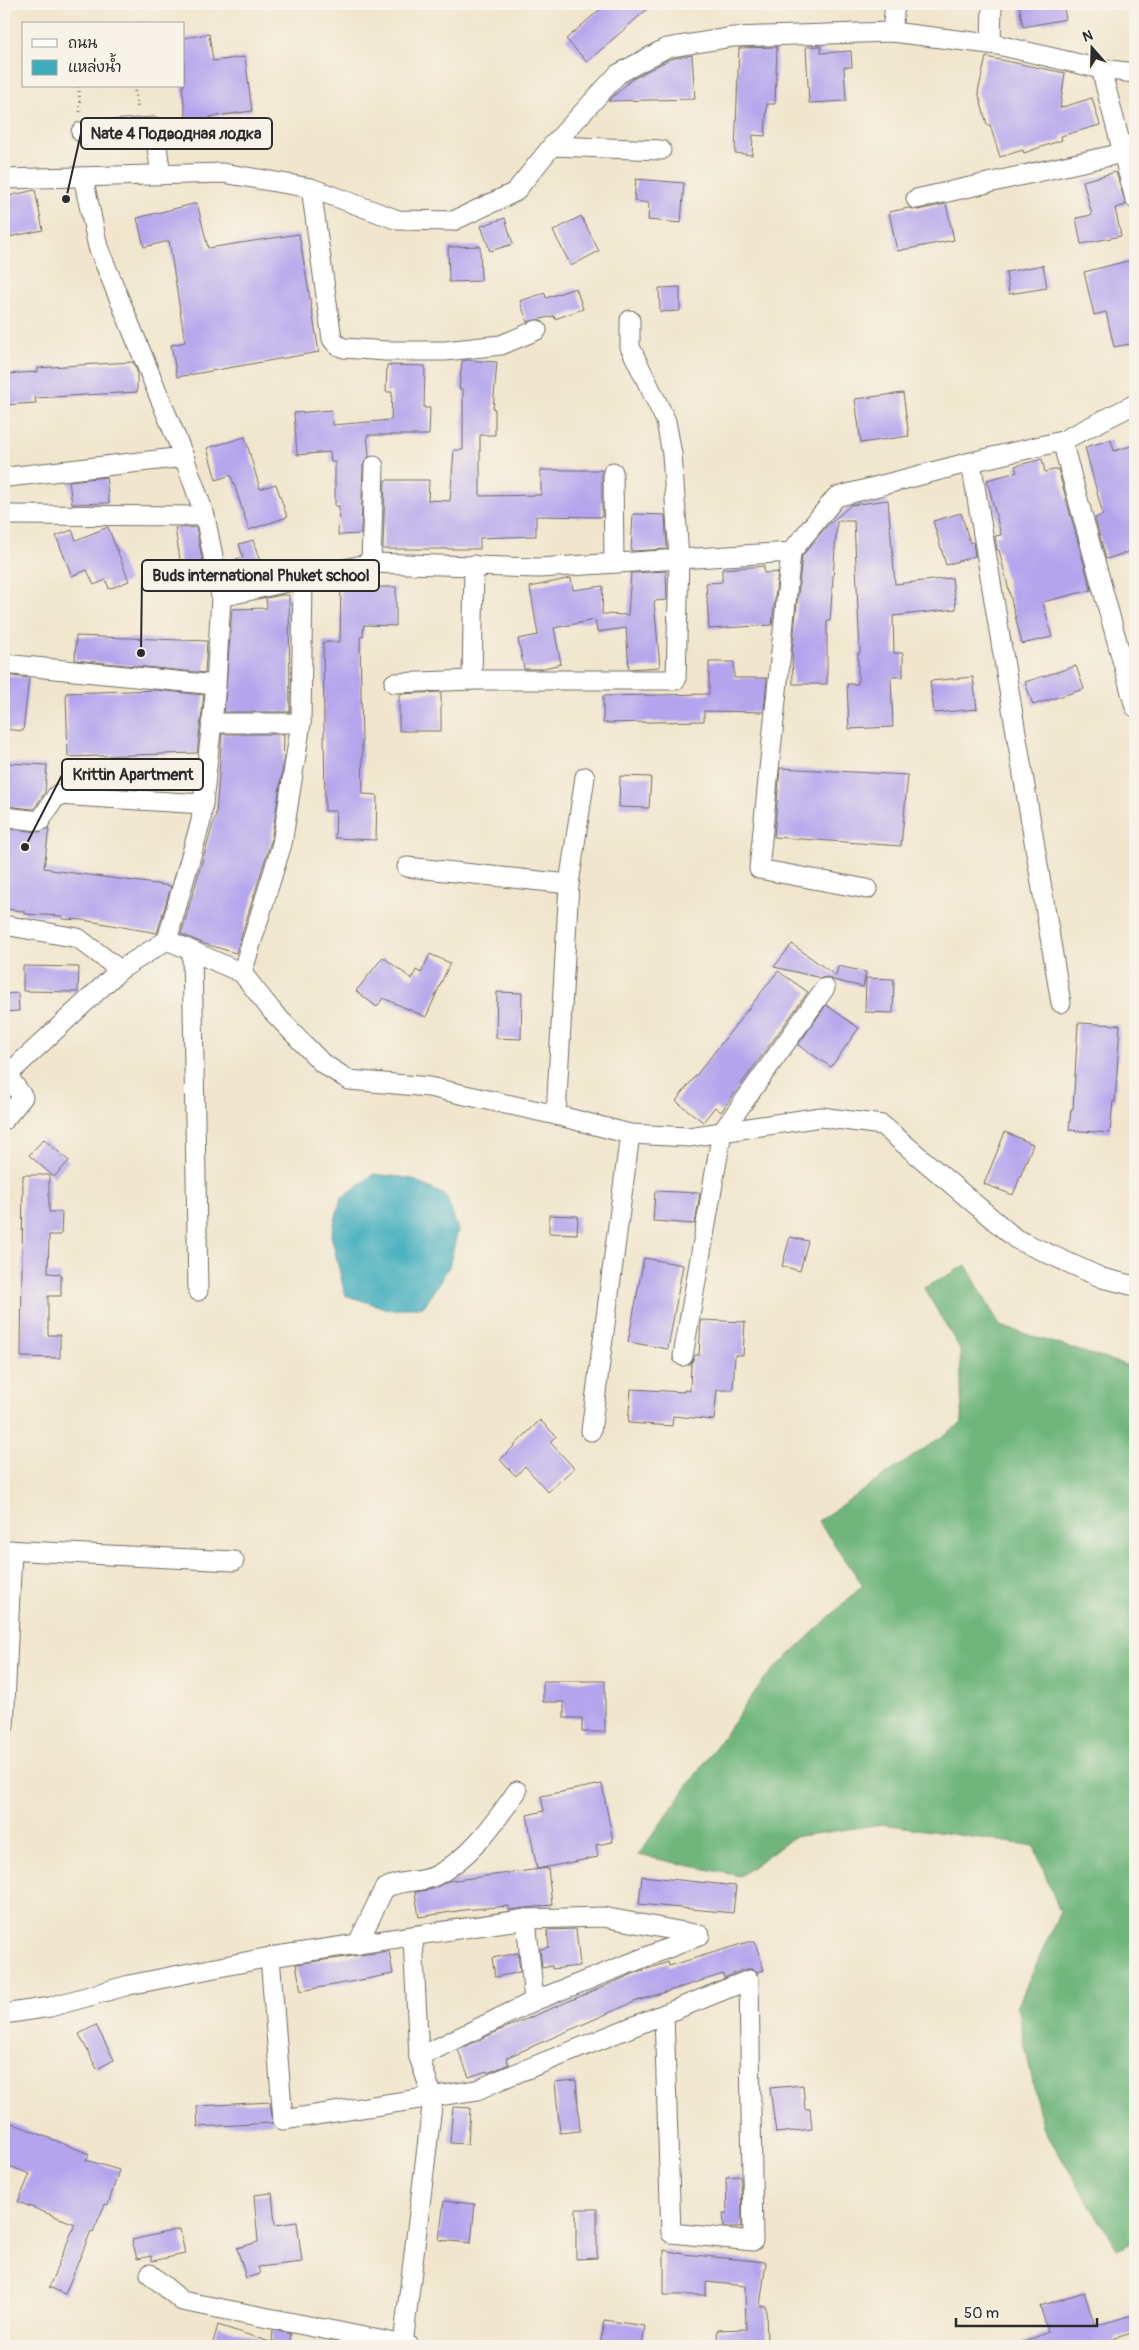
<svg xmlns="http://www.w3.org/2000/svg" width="1139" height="2350" font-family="Pangolin,'Playpen Sans Thai',sans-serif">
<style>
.forest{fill:#70b67b;stroke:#4e7053}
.water{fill:#3dacbc;stroke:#346c74}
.building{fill:#b4a4ed}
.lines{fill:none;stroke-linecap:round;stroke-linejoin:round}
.minor-casing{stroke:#706c64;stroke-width:21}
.path{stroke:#706c64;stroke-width:3;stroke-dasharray:1 4;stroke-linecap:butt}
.minor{stroke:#fff;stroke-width:19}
.leader{fill:none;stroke:#2b2b2b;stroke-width:2}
.callout-dot{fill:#2b2b2b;stroke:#f7f3e8;stroke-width:2}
.callout{fill:#f7f3e8;stroke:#2b2b2b;stroke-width:2}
.callout-label{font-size:16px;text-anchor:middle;font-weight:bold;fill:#2b2b2b}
</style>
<rect width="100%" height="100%" fill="#f7f3e8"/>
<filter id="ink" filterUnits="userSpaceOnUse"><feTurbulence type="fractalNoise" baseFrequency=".02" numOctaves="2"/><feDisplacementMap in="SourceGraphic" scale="10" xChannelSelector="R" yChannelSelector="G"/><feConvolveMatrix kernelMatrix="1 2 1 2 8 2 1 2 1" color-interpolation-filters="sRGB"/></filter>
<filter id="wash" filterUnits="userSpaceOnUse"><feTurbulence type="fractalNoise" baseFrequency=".0096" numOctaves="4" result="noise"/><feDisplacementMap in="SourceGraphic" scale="20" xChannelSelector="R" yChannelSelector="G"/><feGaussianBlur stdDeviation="1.12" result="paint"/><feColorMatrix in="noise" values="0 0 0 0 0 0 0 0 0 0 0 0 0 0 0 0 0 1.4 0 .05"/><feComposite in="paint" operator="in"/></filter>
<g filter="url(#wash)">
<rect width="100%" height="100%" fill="#f1e6cd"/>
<polygon class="forest" points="966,1265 1000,1326 1135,1368 1135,2240 1117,2249 1042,2126 1017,2007 1060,1912 1034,1846 883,1824 793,1837 740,1876 638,1855 765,1678 863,1585 818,1521 962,1423 960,1349 924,1288"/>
<polygon class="water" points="374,1174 410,1178 446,1196 458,1230 449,1267 424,1306 391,1310 345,1295 331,1235 341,1198"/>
<g id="blocks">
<g class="building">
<polygon points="606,4 653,4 587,62 566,39"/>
<polygon points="1019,4 1063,4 1066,19 1023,27"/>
<polygon points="209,34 213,61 245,57 252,111 210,117 212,130 188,133 182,86 184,86 184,38"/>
<polygon points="821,46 821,53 851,51 852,67 844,67 846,101 809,103 806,47"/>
<polygon points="777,47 775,104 767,104 765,136 753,135 752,155 735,153 739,48"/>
<polygon points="692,55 695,99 608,101 631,80 670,59"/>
<polygon points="986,57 1065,73 1060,108 1092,98 1100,125 1061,136 1062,140 1024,153 1023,150 1000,157 990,125 987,125 978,92"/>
<polygon points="1116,172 1126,205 1115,208 1121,236 1081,244 1076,218 1092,215 1083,181"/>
<polygon points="636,179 684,183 681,223 648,220 649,203 634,201"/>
<polygon points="35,190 43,230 4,238 4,197"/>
<polygon points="197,203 208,248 299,234 319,352 177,377 171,345 185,342 169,241 144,247 137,218"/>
<polygon points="946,204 954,240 897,251 889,212 909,208 918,210"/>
<polygon points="581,216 599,251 571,266 553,231"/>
<polygon points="505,218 513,244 490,251 481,226"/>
<polygon points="480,246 481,281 449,282 448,247"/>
<polygon points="1135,259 1135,343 1114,347 1106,312 1094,315 1084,272"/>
<polygon points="1043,265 1047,288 1009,294 1006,272"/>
<polygon points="680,287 680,311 660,312 659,288"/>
<polygon points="576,288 583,309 555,319 554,316 527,322 520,301 545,293 546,298"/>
<polygon points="467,360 497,362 493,409 495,409 495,435 480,435 480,496 541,495 541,470 602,470 602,517 536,516 536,536 480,538 480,549 383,549 385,480 429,480 428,500 450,501 454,450 463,450 463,389 459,389 462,361"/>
<polygon points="133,362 137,371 137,392 35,398 36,403 4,405 4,374 38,372 38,368 79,365"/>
<polygon points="387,365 425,366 424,408 430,408 429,435 367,435 369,456 363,466 361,534 338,535 339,506 335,506 335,462 331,462 330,452 297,455 294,413 332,410 333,425 391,420 392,392 386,392"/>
<polygon points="903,393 909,436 861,443 855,399"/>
<polygon points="245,437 260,489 276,484 287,517 249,530 231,475 216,480 207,448"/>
<polygon points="1111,440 1114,451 1135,445 1135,550 1106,559 1095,518 1103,515 1085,447"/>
<polygon points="1042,459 1045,472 1058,469 1091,590 1043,602 1052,637 1022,644 999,550 997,550 995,536 1001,535 987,480 1017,472 1015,466"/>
<polygon points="106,477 109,503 72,504 69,481"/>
<polygon points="888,500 895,584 952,578 956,609 893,616 894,653 903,653 903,677 891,677 893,727 849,729 847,684 858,684 858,653 860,653 854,521 837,521 830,621 827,621 827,684 793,684 792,652 802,556 827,526 851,505"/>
<polygon points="961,513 970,543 973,542 975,556 946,565 933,521"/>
<polygon points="633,514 665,515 667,549 631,551"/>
<polygon points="108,527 129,581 109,589 106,580 94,585 87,570 72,576 56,536 72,530 76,540"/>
<polygon points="196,527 208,587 185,591 175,528"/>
<polygon points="253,540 264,574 242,581 236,559 243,557 239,544"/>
<polygon points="764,566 764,573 778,572 772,625 709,629 706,583 722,582 722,569"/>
<polygon points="666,571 667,600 654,601 660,667 629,669 626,628 597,632 595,620 554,628 561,664 540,669 524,669 518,639 538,635 530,587 571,578 573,590 603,586 602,614 628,615 631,573"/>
<polygon points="341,582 364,583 364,587 396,587 396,626 364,625 363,637 360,637 363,794 377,795 376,840 335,838 336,811 325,811 323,642 340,642"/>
<polygon points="282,595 289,595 290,712 224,712 232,609 267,608 266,598"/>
<polygon points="76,636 207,641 205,673 75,660"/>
<polygon points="709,662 734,662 734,678 767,678 764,712 704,711 704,721 603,723 603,696 709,694"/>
<polygon points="1076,666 1084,689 1033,705 1025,682"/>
<polygon points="4,675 29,678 23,731 4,729"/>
<polygon points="973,677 977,709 934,713 930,681"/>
<polygon points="157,690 204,695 197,753 68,757 66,693"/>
<polygon points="441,692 441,731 399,731 399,694"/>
<polygon points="222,734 284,734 283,767 271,841 236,953 205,944 181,934 216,814"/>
<polygon points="6,763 47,765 45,792 34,809 4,806"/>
<polygon points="780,768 908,775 901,846 774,837"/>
<polygon points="620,776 651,777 649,808 619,807"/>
<polygon points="4,828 39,832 49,828 44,868 51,869 51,870 171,886 157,933 83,920 62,919 62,916 24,914 24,911 4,909"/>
<polygon points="792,944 836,976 838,966 866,972 863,987 833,980 827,977 821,978 774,967"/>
<polygon points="430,954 450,963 426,1017 383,998 377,1007 356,991 383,957 412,979 416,970 421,973"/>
<polygon points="23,966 79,967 78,992 23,991"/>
<polygon points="778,971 808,992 721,1112 715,1107 703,1122 676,1101"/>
<polygon points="866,978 894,979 893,1013 865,1012"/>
<polygon points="497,992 522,993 521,1039 496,1038"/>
<polygon points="18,993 19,1011 4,1012 4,994"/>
<polygon points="826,1005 859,1028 831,1067 798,1045"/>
<polygon points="1078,1023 1120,1025 1115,1102 1113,1101 1110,1133 1069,1130 1071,1109 1073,1109"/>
<polygon points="1005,1132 1033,1144 1013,1195 984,1184"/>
<polygon points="44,1139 69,1161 54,1177 29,1155"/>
<polygon points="23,1175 49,1175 49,1212 62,1212 61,1235 49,1235 48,1273 61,1274 61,1296 48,1296 48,1335 60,1335 60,1358 21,1357"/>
<polygon points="655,1191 700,1193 695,1224 653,1221"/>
<polygon points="549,1215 578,1216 577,1234 549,1233"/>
<polygon points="790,1237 808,1241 800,1271 782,1266"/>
<polygon points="644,1258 683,1265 668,1349 628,1342"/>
<polygon points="701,1320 745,1322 743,1355 735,1355 733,1390 717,1390 714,1420 673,1416 672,1426 628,1423 631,1389 684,1392 684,1390 690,1391 691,1364 695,1355 699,1355"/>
<polygon points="540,1420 556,1436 550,1442 574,1468 548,1492 525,1466 516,1476 500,1460"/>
<polygon points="543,1681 605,1681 605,1732 582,1732 582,1718 564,1718 564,1702 543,1702"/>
<polygon points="602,1784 613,1842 596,1845 598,1857 537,1869 527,1815 544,1811 541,1796"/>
<polygon points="548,1868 552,1905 509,1910 509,1906 464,1910 419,1917 415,1892 433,1889 448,1881"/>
<polygon points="642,1876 736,1886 733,1913 639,1904"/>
<polygon points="576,1929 580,1966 552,1969 552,1966 542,1968 540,1949 549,1947 547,1930"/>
<polygon points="748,1942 755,1942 764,1970 757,1972 751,1969 745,1969 724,1978 723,1974 634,2002 506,2058 509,2064 488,2073 487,2071 469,2077 458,2050 498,2031 638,1972 668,1962 669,1966"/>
<polygon points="389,1951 393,1974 301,1991 296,1964"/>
<polygon points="518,1953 520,1972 495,1977 492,1958"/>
<polygon points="96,2025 114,2060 97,2069 79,2034"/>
<polygon points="576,2080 580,2131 560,2133 555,2082"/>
<polygon points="803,2085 805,2109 810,2109 812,2129 776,2133 770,2088"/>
<polygon points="270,2102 273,2123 198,2127 197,2106"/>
<polygon points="453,2107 470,2108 468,2144 450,2143"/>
<polygon points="4,2120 89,2154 86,2160 119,2170 108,2205 105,2204 93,2232 91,2231 65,2294 49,2287 75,2224 18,2202 30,2174 4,2164"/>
<polygon points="741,2176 742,2227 724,2227 723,2213 727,2213 726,2177"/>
<polygon points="272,2193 275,2225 297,2222 302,2262 258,2267 260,2274 246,2278 237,2248 258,2242 254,2195"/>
<polygon points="444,2201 475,2204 471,2243 439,2240"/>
<polygon points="576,2209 597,2209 597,2258 576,2259"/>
<polygon points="180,2229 185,2254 152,2261 151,2256 137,2259 132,2240"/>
<polygon points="664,2250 683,2254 766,2262 760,2306 766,2306 767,2346 718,2346 717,2330 746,2329 745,2286 706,2282 706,2295 664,2295"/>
<polygon points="1084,2292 1095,2326 1135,2314 1135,2332 1115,2338 1118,2346 1015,2346 1048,2332 1040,2306"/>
<polygon points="604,2320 645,2326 642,2346 600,2346"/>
<polygon points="218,2325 273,2343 272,2346 212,2346"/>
<polygon points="273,2330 291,2334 289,2345 272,2342"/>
</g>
</g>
</g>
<g filter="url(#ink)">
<use href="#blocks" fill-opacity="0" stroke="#706c64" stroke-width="1"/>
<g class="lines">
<defs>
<g id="minor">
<polyline points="892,32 895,4"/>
<polyline points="991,44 992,4"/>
<polyline points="1101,69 1135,199"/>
<polyline points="81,132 154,127 161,174"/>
<polyline points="552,146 661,150"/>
<polyline points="4,179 223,173 311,188 398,220 453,221 515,192 552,146 618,74 666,48 733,37 892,32 998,45 1101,69 1135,73"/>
<polyline points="311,188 332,339 337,345 344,348 386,351 445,351 501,345 537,330"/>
<polyline points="916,199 1123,153"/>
<polyline points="1062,441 1135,707"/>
<polyline points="971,462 1061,1003"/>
<polyline points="613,472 614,563"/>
<polyline points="8,477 184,457"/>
<polyline points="4,515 205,516"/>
<polyline points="791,552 759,869 867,889"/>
<polyline points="371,563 374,466"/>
<polyline points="221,597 371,563 539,568 791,552 836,497 971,462 1062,441 1135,404"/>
<polyline points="4,664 216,685"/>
<polyline points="472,680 474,565"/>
<polyline points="394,683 472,680 676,680 679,558 672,454 666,421 630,347 630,320"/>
<polyline points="211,723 301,723"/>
<polyline points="4,817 40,821 57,795 203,804"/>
<polyline points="407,867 569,884"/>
<polyline points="4,925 78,938 120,970"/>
<polyline points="167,940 242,973 272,1011 322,1063 349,1080 429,1087 556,1115 630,1134 689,1137 821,1117 882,1125 1016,1239 1102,1278 1135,1286"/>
<polyline points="192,951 198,1291"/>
<polyline points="242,973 282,844 301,723 303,577"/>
<polyline points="4,1078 120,970 167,940 201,821 216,685 221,597 205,516 184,457 98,247 83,177"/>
<polyline points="556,1115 569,884 585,777"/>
<polyline points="4,1120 23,1097 8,1076"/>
<polyline points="683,1356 722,1132 825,988"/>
<polyline points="591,1431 630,1134"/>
<polyline points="4,1550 234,1561"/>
<polyline points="4,1726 12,1550"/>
<polyline points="526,1919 534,2001"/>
<path d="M357 1945 384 1889C399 1879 419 1884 435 1876 471 1858 495 1822 517 1791"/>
<polyline points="270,1957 283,2120 477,2090 502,2079 749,1980 753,2241 671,2233 664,2014"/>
<polyline points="4,2014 50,2007 129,1985 270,1957 526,1919 603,1917 700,1935"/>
<polyline points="419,2057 534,2001 699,1936"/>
<polyline points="150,2274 182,2301 410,2346"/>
<polyline points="403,2344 433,2098 419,2057 413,1938"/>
</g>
</defs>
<use href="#minor" class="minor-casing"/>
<g class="path">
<polyline points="79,86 80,114"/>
<polyline points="134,86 138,110"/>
</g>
<use href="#minor" class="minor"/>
</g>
</g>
<path class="leader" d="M66 199L81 133M141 653L142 576M25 847L62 775"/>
<g class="callout-dot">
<circle cx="66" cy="199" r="5"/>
<circle cx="141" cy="653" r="5"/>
<circle cx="25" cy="847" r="5"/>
</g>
<g class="callout">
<rect x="81" y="118" width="191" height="31" rx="5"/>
<rect x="142" y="560" width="237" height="31" rx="5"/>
<rect x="62" y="759" width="141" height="31" rx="5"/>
</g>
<g class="callout-label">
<text x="176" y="139">Nate 4 Подводная лодка</text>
<text x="261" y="581">Buds international Phuket school</text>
<text x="133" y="780">Krittin Apartment</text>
</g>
<rect width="1139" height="2350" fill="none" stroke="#f7f3e8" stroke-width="20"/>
<rect x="22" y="22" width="162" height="65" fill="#f7f3e8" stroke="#a5a39c"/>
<rect x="32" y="39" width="25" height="8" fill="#ffffff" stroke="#a5a39c"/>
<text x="68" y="48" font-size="15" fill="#2b2b2b">ถนน</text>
<rect x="32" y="60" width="25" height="15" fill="#3dacbc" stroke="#a5a39c"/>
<text x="68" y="72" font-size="15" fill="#2b2b2b">แหล่งน้ำ</text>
<g transform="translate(1092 48) rotate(340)" stroke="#f7f3e8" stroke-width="4" paint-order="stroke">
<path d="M0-4L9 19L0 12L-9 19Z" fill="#2b2b2b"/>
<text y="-8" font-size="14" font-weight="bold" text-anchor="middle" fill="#2b2b2b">N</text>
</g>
<path d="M956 2318v8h141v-8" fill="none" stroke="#2b2b2b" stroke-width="2.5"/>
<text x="964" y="2318" font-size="15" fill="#2b2b2b" stroke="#f7f3e8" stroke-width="4" paint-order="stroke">50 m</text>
</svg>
